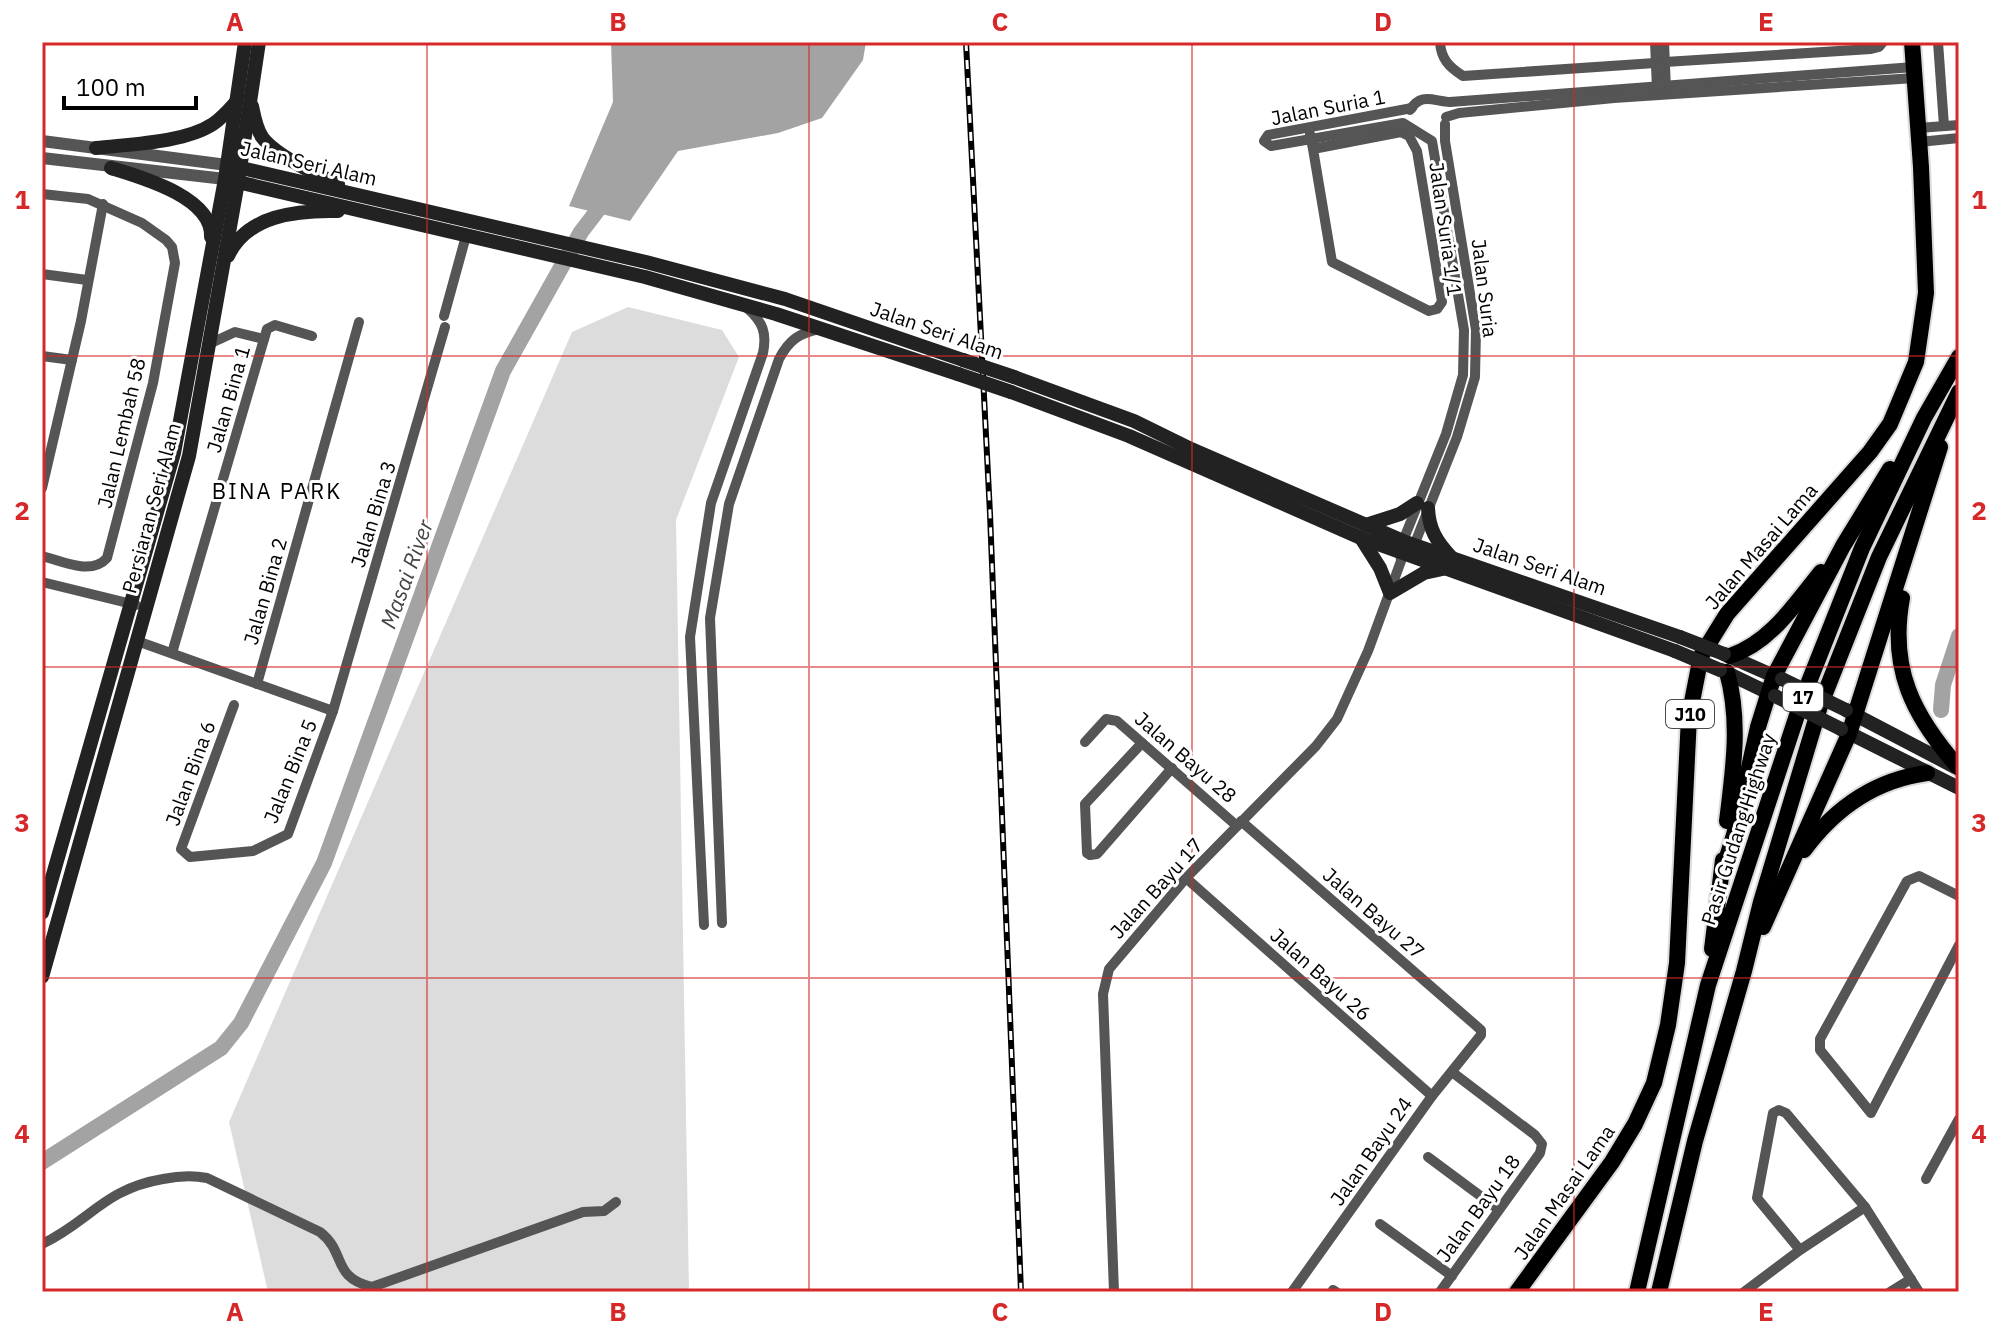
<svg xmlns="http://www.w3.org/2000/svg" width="2001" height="1334" font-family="'IBM Plex Sans',sans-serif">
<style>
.green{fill:#dcdcdc}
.water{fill:#a3a3a3}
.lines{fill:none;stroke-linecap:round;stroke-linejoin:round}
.river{stroke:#a3a3a3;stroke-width:16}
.primary-casing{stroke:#dbdbdb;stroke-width:20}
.trunk-casing{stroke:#dbdbdb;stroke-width:20}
.minor{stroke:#555;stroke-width:10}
.tertiary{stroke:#555;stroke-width:12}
.secondary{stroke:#222;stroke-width:14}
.primary{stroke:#000;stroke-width:16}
.trunk{stroke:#000;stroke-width:16}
.rail-casing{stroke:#000;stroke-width:6}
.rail{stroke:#fff;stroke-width:3;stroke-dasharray:9;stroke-linecap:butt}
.secondary-bridge{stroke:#222;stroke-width:14}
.grid{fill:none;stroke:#d62828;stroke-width:2;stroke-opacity:0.55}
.labels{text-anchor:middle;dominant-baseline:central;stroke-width:6;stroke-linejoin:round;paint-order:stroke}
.shield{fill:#fff;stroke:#4c4c4c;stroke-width:2}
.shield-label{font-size:18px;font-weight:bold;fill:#000}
.street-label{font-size:20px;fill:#000;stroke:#fff}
.neighbourhood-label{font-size:22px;letter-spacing:2px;fill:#000;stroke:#fff}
.water-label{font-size:22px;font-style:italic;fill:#444;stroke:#fff}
.neatline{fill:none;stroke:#d62828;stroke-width:3}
.grid-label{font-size:26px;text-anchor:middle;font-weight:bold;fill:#d62828}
</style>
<rect width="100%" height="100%" fill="#fff"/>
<polygon class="green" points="628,307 722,330 739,357 676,520 689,1292 268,1292 229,1122 572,332"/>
<polygon class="water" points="611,42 866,42 863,60 822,118 778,133 678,151 630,221 569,206 613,102"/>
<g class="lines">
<g class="river">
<polyline points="1941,710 1943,685 1959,636"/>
<polyline points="42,1162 221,1048 241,1023 324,863 503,371 581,232 607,198"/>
</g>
<defs>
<polyline id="primary" points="1517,1292 1612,1162 1635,1124 1654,1083 1668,1025 1677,963 1689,717 1701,656 1727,614 1870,452 1890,424 1916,362 1926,293 1921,167 1912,42"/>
<g id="trunk">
<path d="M1902 598C1889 669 1913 716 1959 768"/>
<path d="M1730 656C1770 643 1795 604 1821 572"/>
<path d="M1727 672C1741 722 1733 771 1727 821"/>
<path d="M1804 850C1835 808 1875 780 1927 773"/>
<polyline points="1723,870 1734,835 1758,727 1774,676 1843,546 1890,469"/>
<polyline points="1763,927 1849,734 1940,447"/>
<polyline points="1712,949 1723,860"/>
<polyline points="1637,1292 1708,985 1803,697 1862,548 1924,418 1959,357"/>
<polyline points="1659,1292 1695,1141 1744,971 1761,902 1820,706 1879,557 1959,392"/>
</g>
</defs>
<use href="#primary" class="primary-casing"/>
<use href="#trunk" class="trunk-casing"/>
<g class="minor">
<path d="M1440 42C1441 59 1449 67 1463 76L1655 63"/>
<polyline points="1655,42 1657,89"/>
<polyline points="1664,42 1666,89"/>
<polyline points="1938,42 1944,126"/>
<polyline points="1665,62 1871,49 1879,47 1883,42"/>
<path d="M1410 110C1421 92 1433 101 1450 102L1914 67"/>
<polyline points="1446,117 1459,113 1614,98 1915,78"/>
<polyline points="1918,128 1959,125"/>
<polyline points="1310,134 1313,149 1332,262 1429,311 1437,309 1442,302 1417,151 1409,136 1401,132 1313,149"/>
<polyline points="1919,142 1959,138"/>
<path d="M42 194 88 199 142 223 166 240 172 247 175 263 153 383 107 558C91 576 62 561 42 556"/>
<polyline points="42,274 87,280"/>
<polyline points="444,316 466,236"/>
<polyline points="209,344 235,332 264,339"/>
<polyline points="42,356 72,360"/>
<polyline points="42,488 81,321 103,204"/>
<polyline points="1413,548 1457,437 1475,377 1476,330 1445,141 1445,124"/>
<polyline points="42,582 136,605"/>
<polyline points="137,641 333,711"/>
<polyline points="172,653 267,329 275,325 312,336"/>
<polyline points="257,684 359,322"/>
<polyline points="234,705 181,849 190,857 253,851 288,834 333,711 445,327"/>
<polyline points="1085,742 1106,719 1117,721 1237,826"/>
<polyline points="1142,743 1085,804 1087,853 1090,855 1097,854 1172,768"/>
<polyline points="1241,821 1481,1030 1481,1035 1432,1096 1292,1292"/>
<polyline points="1186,878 1432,1096"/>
<polyline points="1959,896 1919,876 1907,881 1820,1039 1820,1050 1871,1113 1959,945"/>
<path d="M722 923 710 618 729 504 779 359C789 340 799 333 820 329"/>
<path d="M704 925 690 637 711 503 763 353C767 333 763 322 747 308"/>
<polyline points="1428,1157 1498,1209"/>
<polyline points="1926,1179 1959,1119"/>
<polyline points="1380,1224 1452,1276"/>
<path d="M42 1244C90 1221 104 1189 163 1179 178 1176 192 1175 207 1178L320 1232C347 1253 331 1277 372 1287L583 1212 604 1211 616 1202"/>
<polyline points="1800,1250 1757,1198 1773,1113 1779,1110 1786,1113 1865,1207 1919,1292"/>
<polyline points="1333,1290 1336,1292"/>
<polyline points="1114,1292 1103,994 1109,969 1186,878 1316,746 1337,719 1368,651 1401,561 1400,551 1403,541 1446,434 1463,375 1464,330 1432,141 1403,123 1271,146 1264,141 1268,135 1412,108"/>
<polyline points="1440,1292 1540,1153 1542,1144 1535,1135 1452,1072"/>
<polyline points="1744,1292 1800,1250 1865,1207"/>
<polyline points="1890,1292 1911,1279"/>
</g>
<g class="tertiary">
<polyline points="42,141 227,165"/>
<polyline points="42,158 225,179"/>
</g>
<g class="secondary">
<path d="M252 106C254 116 256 128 262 137 275 155 317 175 338 184"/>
<path d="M96 148C130 144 184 143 213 124 222 118 229 110 236 102"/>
<polyline points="233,166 646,262 785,299 963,360"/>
<path d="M111 168C140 177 213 197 211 237"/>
<polyline points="229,180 645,277 776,314 958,374"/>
<path d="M228 256C247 215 297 210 338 211"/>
<polyline points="1014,377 1134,421 1191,449 1403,541 1680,637"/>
<polyline points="1011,392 1129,436 1361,538 1675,651"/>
<path d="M1428 508C1429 529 1436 541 1451 557"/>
<polyline points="1366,525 1400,514 1417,503"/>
<polyline points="1361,538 1380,568 1390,593 1424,573 1447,568"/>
<polyline points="1724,654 1781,679"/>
<polyline points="1721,670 1775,696"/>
<polyline points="1846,710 1955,767"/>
<polyline points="1841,729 1959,788"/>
<polyline points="42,913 174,453 225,179 245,42"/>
<polyline points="42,977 189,456 238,182 259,42"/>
</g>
<use href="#primary" class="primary"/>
<use href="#trunk" class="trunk"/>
<defs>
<polyline id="rail" points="966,42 990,514 1021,1292"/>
</defs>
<use href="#rail" class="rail-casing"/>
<use href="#rail" class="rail"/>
<g class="secondary-bridge">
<polyline points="963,360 1014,377"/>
<polyline points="958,374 1011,392"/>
<polyline points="1680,637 1724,654"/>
<polyline points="1675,651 1720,670"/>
<polyline points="1782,679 1846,710"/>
<polyline points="1775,696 1841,729"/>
</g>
</g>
<path class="grid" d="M427 42V1292M809 42V1292M1192 42V1292M1574 42V1292M42 356H1959M42 667H1959M42 978H1959"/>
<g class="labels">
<g class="shield">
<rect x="1783" y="683" width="40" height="28" rx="6"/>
<rect x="1666" y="700" width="48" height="28" rx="6"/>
</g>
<g class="shield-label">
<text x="1803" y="697">17</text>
<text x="1690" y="714">J10</text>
</g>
<g class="street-label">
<text transform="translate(1328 107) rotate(-11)">Jalan Suria 1</text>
<text transform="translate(309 163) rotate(13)">Jalan Seri Alam</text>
<text transform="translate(1446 229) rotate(82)">Jalan Suria 1/1</text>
<text transform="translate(1485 288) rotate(83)">Jalan Suria</text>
<text transform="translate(937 330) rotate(19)">Jalan Seri Alam</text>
<text transform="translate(228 399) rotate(-74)">Jalan Bina 1</text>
<text transform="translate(121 433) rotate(-77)">Jalan Lembah 58</text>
<text transform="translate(151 508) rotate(-75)">Persiaran Seri Alam</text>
<text transform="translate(373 514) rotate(-73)">Jalan Bina 3</text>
<text transform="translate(1761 546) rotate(-49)">Jalan Masai Lama</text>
<text transform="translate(1540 566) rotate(19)">Jalan Seri Alam</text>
<text transform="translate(265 591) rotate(-74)">Jalan Bina 2</text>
<text transform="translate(1186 757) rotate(41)">Jalan Bayu 28</text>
<text transform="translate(290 771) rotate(-68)">Jalan Bina 5</text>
<text transform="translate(190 773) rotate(-70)">Jalan Bina 6</text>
<text transform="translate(1738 829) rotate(-72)">Pasir Gudang Highway</text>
<text transform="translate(1156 888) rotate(-48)">Jalan Bayu 17</text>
<text transform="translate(1374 913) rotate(41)">Jalan Bayu 27</text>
<text transform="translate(1321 974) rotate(42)">Jalan Bayu 26</text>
<text transform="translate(1371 1151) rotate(-55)">Jalan Bayu 24</text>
<text transform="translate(1564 1192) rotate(-55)">Jalan Masai Lama</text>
<text transform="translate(1478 1208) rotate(-54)">Jalan Bayu 18</text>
</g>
<g class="neighbourhood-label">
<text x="277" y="490">BINA PARK</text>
</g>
<g class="water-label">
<text transform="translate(406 574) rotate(-70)">Masai River</text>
</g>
</g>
<rect width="2001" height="1334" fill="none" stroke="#ffffff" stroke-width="88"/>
<path d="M64 96v12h132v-12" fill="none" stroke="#000000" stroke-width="4"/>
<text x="76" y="96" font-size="24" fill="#000000" stroke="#ffffff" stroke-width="6" paint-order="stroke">100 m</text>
<rect x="44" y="44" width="1913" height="1246" class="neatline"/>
<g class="grid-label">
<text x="235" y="31">A</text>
<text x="618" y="31">B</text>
<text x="1000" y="31">C</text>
<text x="1383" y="31">D</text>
<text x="1766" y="31">E</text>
<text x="22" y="209">1</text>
<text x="1979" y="209">1</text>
<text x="22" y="520">2</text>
<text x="1979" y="520">2</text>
<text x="22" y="832">3</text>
<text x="1979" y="832">3</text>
<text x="22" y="1143">4</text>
<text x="1979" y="1143">4</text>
<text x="235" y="1321">A</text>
<text x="618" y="1321">B</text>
<text x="1000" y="1321">C</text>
<text x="1383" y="1321">D</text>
<text x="1766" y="1321">E</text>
</g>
</svg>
